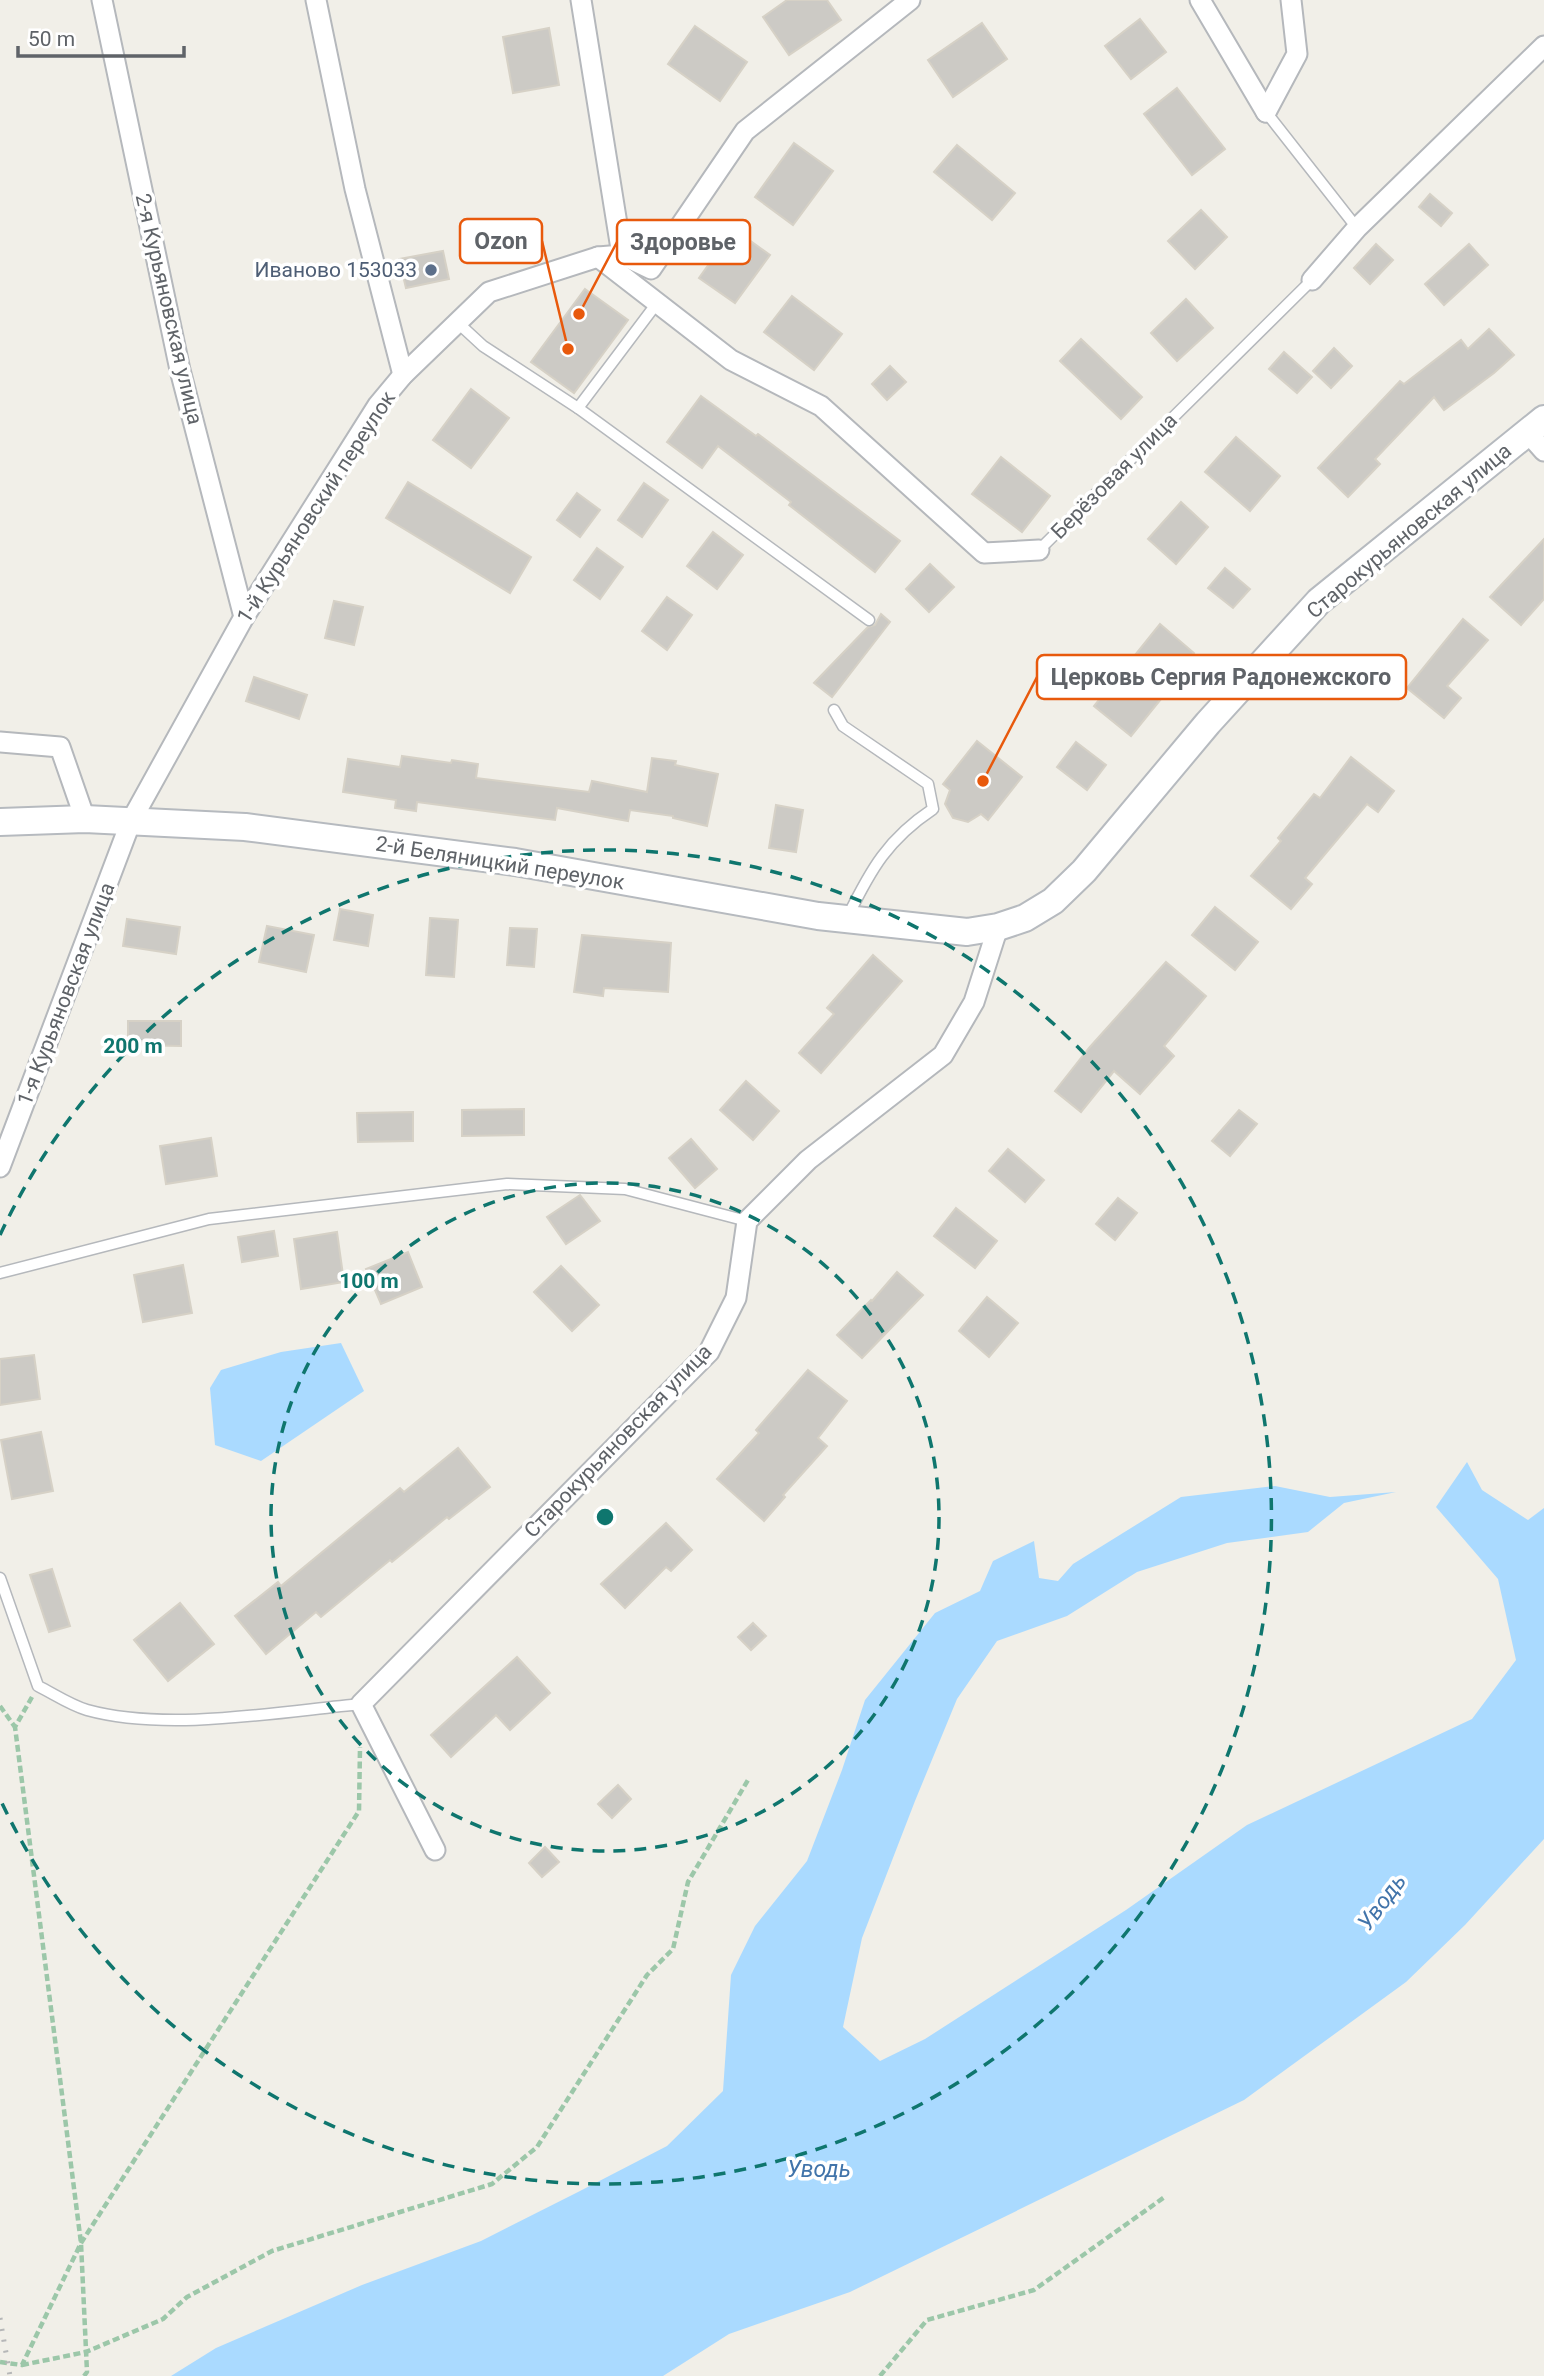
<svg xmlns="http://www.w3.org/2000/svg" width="1544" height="2376" font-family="Roboto,sans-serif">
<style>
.water{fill:#aadaff}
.building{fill:#cccac5;stroke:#d6d1c6;stroke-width:2}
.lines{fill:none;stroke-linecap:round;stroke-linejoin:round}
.lane-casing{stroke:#b5b8bc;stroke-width:13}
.street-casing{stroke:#b5b8bc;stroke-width:23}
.secondary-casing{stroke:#b6babf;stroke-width:30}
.path{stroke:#9cc7a9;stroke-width:4.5;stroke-dasharray:7 3.5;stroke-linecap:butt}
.lane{stroke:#fff;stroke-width:10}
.street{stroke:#fff;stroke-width:19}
.secondary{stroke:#fff;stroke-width:26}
.rail{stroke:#b6b7b8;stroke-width:5;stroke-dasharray:2 9;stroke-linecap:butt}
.ring{fill:none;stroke:#0f766e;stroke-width:3.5;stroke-dasharray:12 9}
.service-dot{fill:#5c6f8a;stroke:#fff;stroke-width:2.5}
.labels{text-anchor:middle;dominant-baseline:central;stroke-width:7;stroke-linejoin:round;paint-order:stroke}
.service-label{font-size:21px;fill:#4e5e75;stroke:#fff;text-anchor:end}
.street-label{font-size:21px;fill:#5f6368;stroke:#fff}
.water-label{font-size:23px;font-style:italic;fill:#4174aa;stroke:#fff}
.centre{fill:#0f766e;stroke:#fff;stroke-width:3.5}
.ring-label{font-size:21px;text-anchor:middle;font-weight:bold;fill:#0f766e;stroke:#fff;stroke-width:7;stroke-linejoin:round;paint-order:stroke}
.leader{fill:none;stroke:#e8590c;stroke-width:2.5}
.callout-dot{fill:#e8590c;stroke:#fff;stroke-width:2.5}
.callout{fill:#fff;stroke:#e8590c;stroke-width:2.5}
.callout-label{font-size:23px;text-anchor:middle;font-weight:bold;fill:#5f6368}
</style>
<rect width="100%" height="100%" fill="#f1efe8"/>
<g class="water">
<polygon points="341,1343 364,1391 261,1461 215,1445 210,1388 221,1370 281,1352"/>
<polygon points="1467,1462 1482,1490 1528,1520 1544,1508 1544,1839 1465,1925 1406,1982 1244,2100 850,2292 729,2334 663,2376 171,2376 216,2348 362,2285 481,2241 580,2191 667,2146 723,2091 731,1975 755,1926 807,1861 842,1770 865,1700 935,1613 980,1591 993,1561 1034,1541 1039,1578 1058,1581 1073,1564 1181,1497 1275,1486 1330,1497 1396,1492 1344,1503 1308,1532 1227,1543 1137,1572 1067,1616 997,1641 957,1699 915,1801 862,1938 843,2027 880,2061 925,2039 1126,1910 1247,1825 1472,1719 1516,1660 1498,1579 1436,1507"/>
</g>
<g class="building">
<polygon points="787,0 827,0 841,20 789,55 763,17"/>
<polygon points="1140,19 1166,52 1131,79 1105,46"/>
<polygon points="982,23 1007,59 953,97 928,60"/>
<polygon points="695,26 747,62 720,101 668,64"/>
<polygon points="549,28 559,85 513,93 503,37"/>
<polygon points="1177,88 1225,149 1192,175 1144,114"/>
<polygon points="794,143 833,171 793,225 755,197"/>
<polygon points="957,145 1015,193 992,220 934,172"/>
<polygon points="1430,194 1452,213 1441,226 1419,207"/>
<polygon points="1201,210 1227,237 1195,269 1168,241"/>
<polygon points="734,229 770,255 735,303 699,278"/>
<polygon points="1376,244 1393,260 1370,284 1354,268"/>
<polygon points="1469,244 1488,265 1444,305 1425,284"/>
<polygon points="443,251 449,279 406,288 399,259"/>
<polygon points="585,289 628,320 574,393 531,362"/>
<polygon points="792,296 842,334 814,370 764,332"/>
<polygon points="1186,299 1213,328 1177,361 1151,333"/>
<polygon points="1489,329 1514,355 1494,373 1444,410 1434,397 1375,459 1380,464 1348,497 1318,468 1400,381 1404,384 1461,340 1468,349"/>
<polygon points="1081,339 1142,397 1121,419 1060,361"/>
<polygon points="1334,348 1352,366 1331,388 1313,371"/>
<polygon points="1284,352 1312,377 1297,393 1269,369"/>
<polygon points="890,366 906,382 887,400 872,384"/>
<polygon points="471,389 509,418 471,468 433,440"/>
<polygon points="701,396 756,436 758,434 900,541 875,572 789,505 791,502 718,446 702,468 667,442"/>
<polygon points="1236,437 1280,476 1250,511 1205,472"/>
<polygon points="1001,457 1050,496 1022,532 972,494"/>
<polygon points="408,482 531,557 510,593 386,518"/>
<polygon points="644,483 668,500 642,537 618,520"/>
<polygon points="577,493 600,510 580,537 557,520"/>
<polygon points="1181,502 1208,527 1176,564 1148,539"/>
<polygon points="713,532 743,555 717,589 687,566"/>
<polygon points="1544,539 1544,599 1521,625 1490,597"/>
<polygon points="597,548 623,567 600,599 574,580"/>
<polygon points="930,564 954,587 929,612 906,589"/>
<polygon points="1225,568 1250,589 1233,608 1208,588"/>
<polygon points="667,597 692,615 667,650 642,631"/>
<polygon points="334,601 363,607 354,645 325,638"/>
<polygon points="881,614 890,622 832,697 814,683 868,627 875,625"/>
<polygon points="1463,619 1488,640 1447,686 1461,698 1444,718 1407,688"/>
<polygon points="1160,624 1194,653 1158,696 1161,699 1131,736 1094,706"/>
<polygon points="254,677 307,695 299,719 246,701"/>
<polygon points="977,741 1022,777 988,820 981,814 968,822 953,818 945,804 950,790 943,784"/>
<polygon points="1076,742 1106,765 1087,790 1057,767"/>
<polygon points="402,756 451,763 452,760 478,764 476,778 589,792 592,781 647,792 652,758 676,761 675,765 718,774 707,826 673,818 673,816 630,810 628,821 557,808 555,820 417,802 416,811 395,808 396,800 343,792 348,759 400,767"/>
<polygon points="1351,757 1394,791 1378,812 1367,804 1305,878 1312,884 1291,909 1251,876 1281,841 1278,838 1314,794 1320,798"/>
<polygon points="776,805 803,810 796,852 769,848"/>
<polygon points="1215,907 1258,942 1235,970 1192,935"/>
<polygon points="340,909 373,915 368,946 334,940"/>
<polygon points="430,918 458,920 454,977 426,975"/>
<polygon points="127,919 180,927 176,954 123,946"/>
<polygon points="267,926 314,935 306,972 259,962"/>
<polygon points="510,928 537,929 534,967 507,965"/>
<polygon points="582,935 671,943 668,992 604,988 603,996 574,992"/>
<polygon points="873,955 902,981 821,1073 799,1053 834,1014 827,1008"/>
<polygon points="1166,962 1206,996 1164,1046 1174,1056 1140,1094 1114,1071 1081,1112 1055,1091 1089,1048"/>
<polygon points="128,1021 181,1021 181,1046 128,1045"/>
<polygon points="746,1081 779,1111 753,1140 720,1110"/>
<polygon points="524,1109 524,1135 462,1136 462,1110"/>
<polygon points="1239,1110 1257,1124 1230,1156 1212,1141"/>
<polygon points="413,1112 413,1141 358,1142 357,1113"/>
<polygon points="211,1138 217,1176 166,1184 160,1146"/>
<polygon points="691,1139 717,1169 695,1188 669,1158"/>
<polygon points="1008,1149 1044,1180 1025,1202 989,1171"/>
<polygon points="580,1195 600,1221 566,1244 547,1217"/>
<polygon points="1118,1198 1137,1213 1115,1240 1096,1224"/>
<polygon points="956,1208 997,1241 975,1268 934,1236"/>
<polygon points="274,1231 278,1256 242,1262 238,1237"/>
<polygon points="337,1232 344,1282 301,1289 294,1239"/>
<polygon points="408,1252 422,1287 381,1304 366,1269"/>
<polygon points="183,1265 192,1313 143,1322 134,1275"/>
<polygon points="561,1266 599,1305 572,1331 534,1292"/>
<polygon points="897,1272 923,1295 862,1358 837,1335 871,1300 872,1301"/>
<polygon points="987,1297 1018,1323 989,1357 959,1331"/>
<polygon points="34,1355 40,1399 0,1405 0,1359"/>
<polygon points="808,1370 847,1401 818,1438 827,1446 783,1495 785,1497 764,1521 717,1479 759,1433 756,1430"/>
<polygon points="41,1432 53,1491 12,1499 1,1440"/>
<polygon points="458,1448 490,1487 449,1519 447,1517 392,1562 390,1560 321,1617 316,1612 266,1654 235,1616 278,1582 281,1586 400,1488 404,1492"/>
<polygon points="666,1523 692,1550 671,1571 666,1567 625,1608 601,1584"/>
<polygon points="52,1569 70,1626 49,1632 30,1575"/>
<polygon points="180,1603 214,1644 168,1681 134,1640"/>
<polygon points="753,1623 766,1636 751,1650 738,1637"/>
<polygon points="517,1657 550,1693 510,1730 496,1715 451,1757 431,1735"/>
<polygon points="618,1785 631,1799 612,1818 598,1804"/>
<polygon points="545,1847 559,1862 542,1877 529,1863"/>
</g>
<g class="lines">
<defs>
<g id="lane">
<polyline points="1266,112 1357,228"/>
<polyline points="457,322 483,346 578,408 657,303"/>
<polyline points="578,408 869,620"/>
<polyline points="1039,550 1312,280"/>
<path d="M834 710 843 726 928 784 933 809C888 839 871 869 848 916"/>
<polyline points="0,1273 209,1219 507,1184 625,1189 747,1221"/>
<path d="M0 1578 38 1686C54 1694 70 1705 87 1710 167 1732 277 1712 361 1704"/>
</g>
<g id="street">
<polyline points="102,0 180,370 244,617"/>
<polyline points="316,0 355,189 403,375"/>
<polyline points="581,0 622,255"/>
<polyline points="1200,0 1266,112"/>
<polyline points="1266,112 1297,54 1291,0"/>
<polyline points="598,257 731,360 821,406 984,553 1039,550"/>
<polyline points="1312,280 1357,228 1544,46"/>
<polyline points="1528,433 1544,451"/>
<polyline points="0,742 60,747 85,819"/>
<polyline points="0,1167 131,821 244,617 378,405 403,375 489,292 598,257 622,255 651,269 745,131 910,0"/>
<polyline points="435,1850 361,1704 709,1352 736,1298 747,1221 808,1160 943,1055 974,1002 998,927"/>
</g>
<polyline id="secondary" points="0,822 85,819 245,827 515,862 818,916 967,932 998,927 1025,918 1053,901 1084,871 1208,723 1319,601 1544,419"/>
</defs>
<use href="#lane" class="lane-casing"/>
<use href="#street" class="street-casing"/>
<use href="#secondary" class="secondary-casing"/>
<g class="path">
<polyline points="32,1697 15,1727 81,2243 87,2372 84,2376"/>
<polyline points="0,1706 15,1727"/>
<polyline points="0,2362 22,2365 81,2243 359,1811 360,1747"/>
<polyline points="22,2365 86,2352 163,2319 187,2297 272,2251 492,2184 537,2147 647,1975 673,1949 688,1882 748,1780"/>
<polyline points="880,2376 927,2320 1034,2290 1166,2196"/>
</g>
<use href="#lane" class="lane"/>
<use href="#street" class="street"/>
<use href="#secondary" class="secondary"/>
<polyline class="rail" points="0,2318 10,2376"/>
</g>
<g class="ring">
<circle cx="605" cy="1517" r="334"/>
<path d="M0 1235A667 667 0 1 1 0 1799"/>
</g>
<circle class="service-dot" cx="431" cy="270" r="7"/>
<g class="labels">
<g class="service-label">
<text x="417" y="270">Иваново 153033</text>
</g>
<g class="street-label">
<text transform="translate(169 309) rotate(77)">2-я Курьяновская улица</text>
<text transform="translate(1114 476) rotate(-45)">Берёзовая улица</text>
<text transform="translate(316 507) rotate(-57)">1-й Курьяновский переулок</text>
<text transform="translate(1409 531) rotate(-40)">Старокурьяновская улица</text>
<text transform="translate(500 863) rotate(9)">2-й Беляницкий переулок</text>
<text transform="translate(66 994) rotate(-69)">1-я Курьяновская улица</text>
<text transform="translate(618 1441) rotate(-46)">Старокурьяновская улица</text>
</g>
<g class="water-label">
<text transform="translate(1382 1902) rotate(-53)">Уводь</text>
<text x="819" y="2169">Уводь</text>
</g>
</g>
<circle cx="605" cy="1517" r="10" class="centre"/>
<g class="ring-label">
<text x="133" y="1053">200 m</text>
<text x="369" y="1288">100 m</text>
</g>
<path class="leader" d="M568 349L542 241M579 314L617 242M983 781L1037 677"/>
<g class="callout-dot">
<circle cx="568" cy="349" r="7"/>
<circle cx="579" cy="314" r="7"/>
<circle cx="983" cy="781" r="7"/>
</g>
<g class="callout">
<rect x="460" y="219" width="82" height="44" rx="7"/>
<rect x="617" y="220" width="133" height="44" rx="7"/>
<rect x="1037" y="655" width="369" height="44" rx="7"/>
</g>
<g class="callout-label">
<text x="501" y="249">Ozon</text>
<text x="683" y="250">Здоровье</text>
<text x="1221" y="685">Церковь Сергия Радонежского</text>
</g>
<path d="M18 46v10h166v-10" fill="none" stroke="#5f6368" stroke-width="3.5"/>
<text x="28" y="46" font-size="21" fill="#5f6368" stroke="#ffffff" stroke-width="5" paint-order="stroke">50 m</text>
</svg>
